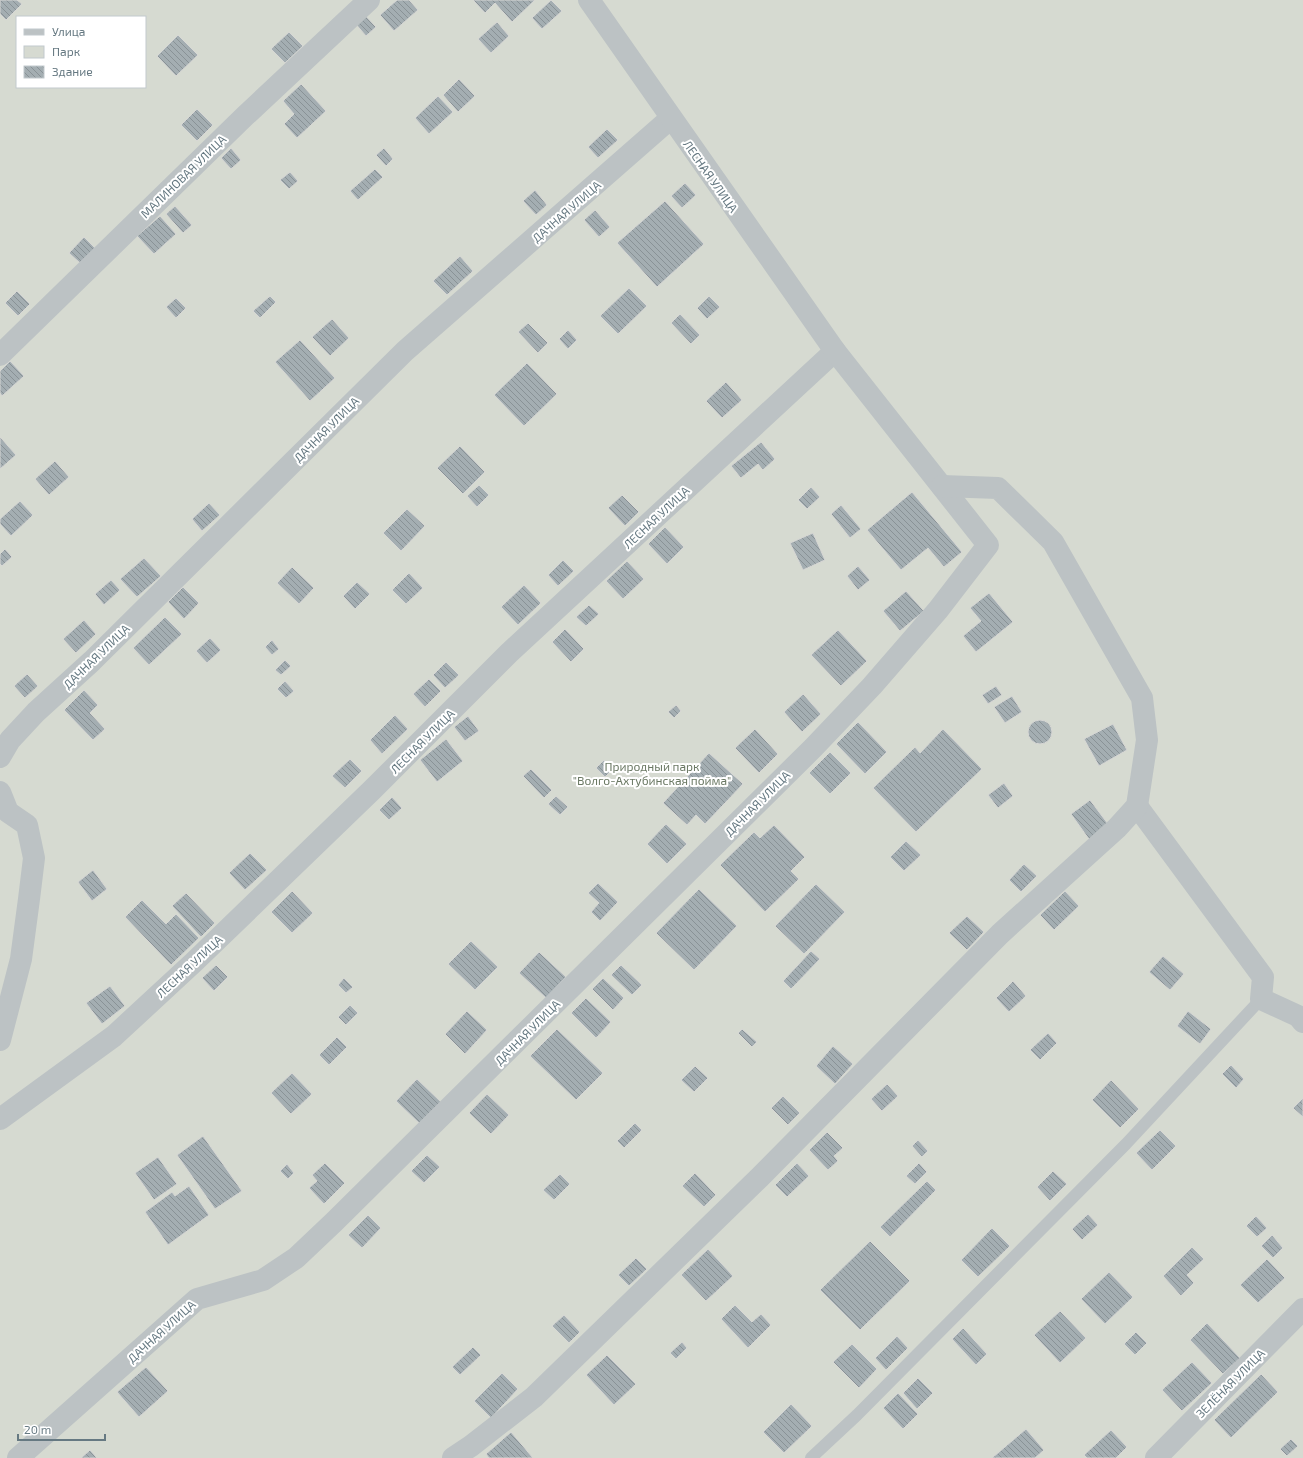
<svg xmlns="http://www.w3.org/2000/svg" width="1303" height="1458" font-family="'Exo 2',sans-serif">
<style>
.park{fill:#d6dad1;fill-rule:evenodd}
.building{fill:url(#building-back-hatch);stroke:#d7d7d5}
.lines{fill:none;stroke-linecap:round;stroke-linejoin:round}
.lane{stroke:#bcc2c4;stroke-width:12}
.street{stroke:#bcc2c4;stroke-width:22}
.labels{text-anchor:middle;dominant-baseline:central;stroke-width:4;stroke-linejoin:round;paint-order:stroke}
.street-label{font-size:12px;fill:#667982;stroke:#fff}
.park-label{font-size:12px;fill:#6b7964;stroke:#fff}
</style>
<defs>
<pattern id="building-back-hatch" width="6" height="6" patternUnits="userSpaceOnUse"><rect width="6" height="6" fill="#a4aeb2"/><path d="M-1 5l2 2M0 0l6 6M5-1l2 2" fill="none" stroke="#899296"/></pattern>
</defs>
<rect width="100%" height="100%" fill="#f5f5f2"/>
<path class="park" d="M0 0H1303V1458H0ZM17 17H145V87H17Z"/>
<g class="building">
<polygon points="0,0 17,0 22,4 6,20 0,14"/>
<polygon points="397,0 409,0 418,10 394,31 380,15"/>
<polygon points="473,0 535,0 512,22 495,3 485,13"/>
<polygon points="551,0 562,11 542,29 532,18"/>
<polygon points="363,13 376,27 366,36 354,22"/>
<polygon points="497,22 509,36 491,53 478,39"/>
<polygon points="289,32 303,46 285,63 271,49"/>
<polygon points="178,35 198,55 176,76 157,56"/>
<polygon points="459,79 475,96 458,112 443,95"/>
<polygon points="301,84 326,111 297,138 284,124 294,114 283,101"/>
<polygon points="438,96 453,112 429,134 415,118"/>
<polygon points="197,109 213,125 197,141 181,125"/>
<polygon points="607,129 618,140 598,158 588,147"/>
<polygon points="231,148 241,160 231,169 221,158"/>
<polygon points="384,148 393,159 386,166 376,155"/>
<polygon points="375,169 383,177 358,200 350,191"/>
<polygon points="290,172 298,181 289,189 280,180"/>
<polygon points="685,183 696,195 682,208 671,196"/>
<polygon points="535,190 547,205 536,215 523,201"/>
<polygon points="665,201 704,244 657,287 617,243"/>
<polygon points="175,206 192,225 183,233 166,214"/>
<polygon points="595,210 610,227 599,237 584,220"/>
<polygon points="160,216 176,234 154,254 137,236"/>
<polygon points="84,237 95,248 80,263 69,253"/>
<polygon points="460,256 473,271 447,295 433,281"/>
<polygon points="629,288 647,306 618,334 600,316"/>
<polygon points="17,291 30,304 18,316 5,303"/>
<polygon points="270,296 276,302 260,318 253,311"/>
<polygon points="709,296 720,307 707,319 697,308"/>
<polygon points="176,298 186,308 176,318 166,307"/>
<polygon points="680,314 700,335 691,344 671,323"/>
<polygon points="332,319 349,338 330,356 312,337"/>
<polygon points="528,323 548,343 538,353 518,332"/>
<polygon points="568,330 577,340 568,349 559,339"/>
<polygon points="300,340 335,378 310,401 275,362"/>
<polygon points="10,361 24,376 2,396 0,393 0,371"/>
<polygon points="527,363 557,394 524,426 494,395"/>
<polygon points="726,382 742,400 722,418 706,401"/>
<polygon points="0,437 16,455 0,469"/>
<polygon points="761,442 775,459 763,470 758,464 741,478 731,466"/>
<polygon points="460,446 485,472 463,494 437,468"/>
<polygon points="55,461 69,477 49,495 35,479"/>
<polygon points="479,485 489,495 477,507 467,496"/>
<polygon points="811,487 820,497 807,509 798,500"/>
<polygon points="912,492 962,552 944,567 928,548 901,570 867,530"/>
<polygon points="622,495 639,512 625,526 608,508"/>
<polygon points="20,501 33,515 11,536 0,524 0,519"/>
<polygon points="209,503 220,515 202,531 192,519"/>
<polygon points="841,505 861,529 850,538 831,514"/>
<polygon points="407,509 425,526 401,551 383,533"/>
<polygon points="665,527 684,547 667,564 648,544"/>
<polygon points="813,533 825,560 803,570 790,543"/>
<polygon points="5,549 12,557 2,566 0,564 0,554"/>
<polygon points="144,558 161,576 137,597 120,579"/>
<polygon points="563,560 574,571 558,586 548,575"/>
<polygon points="627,561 644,579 623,599 606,581"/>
<polygon points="858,566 870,580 858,590 847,576"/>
<polygon points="292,567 314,588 299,604 277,583"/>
<polygon points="409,573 423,588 406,604 392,590"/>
<polygon points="111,580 120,590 104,605 95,594"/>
<polygon points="357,582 370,594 355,609 343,596"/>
<polygon points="524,585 541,603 518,625 501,607"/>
<polygon points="183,587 199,603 184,619 168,602"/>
<polygon points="906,591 924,611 900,631 883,611"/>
<polygon points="989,593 1013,622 976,652 963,636 981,621 970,608"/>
<polygon points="589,605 599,614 586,626 576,617"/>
<polygon points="165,617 182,634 149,665 133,648"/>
<polygon points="84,620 96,634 76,653 63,639"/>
<polygon points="565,629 584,649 571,662 552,642"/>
<polygon points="838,630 867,661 841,686 811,655"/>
<polygon points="210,638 221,650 207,663 196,651"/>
<polygon points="272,640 279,649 272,655 265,647"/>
<polygon points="285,660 291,666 281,675 275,670"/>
<polygon points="446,662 459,675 445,688 433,675"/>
<polygon points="27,674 38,686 25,698 14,686"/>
<polygon points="429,679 441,691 425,707 413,694"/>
<polygon points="285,681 294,691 286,698 277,689"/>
<polygon points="996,686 1002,695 988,704 982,695"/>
<polygon points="84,690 98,705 90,713 105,729 93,740 64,710"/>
<polygon points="803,694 821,714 802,732 784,712"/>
<polygon points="1012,696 1022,712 1005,723 994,707"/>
<polygon points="676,705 681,711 674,718 668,712"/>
<polygon points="395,715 408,729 382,754 370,740"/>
<polygon points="468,716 479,731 465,741 454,727"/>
<circle cx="1040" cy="732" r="12"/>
<polygon points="858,722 887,752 865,774 836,744"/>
<polygon points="1113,724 1127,750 1099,766 1084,739"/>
<polygon points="755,729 778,754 759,773 735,748"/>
<polygon points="943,729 982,769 916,832 873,788 915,747 920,753"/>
<polygon points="446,739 463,761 437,782 420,760"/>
<polygon points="830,752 851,773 830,794 809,773"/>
<polygon points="709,753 743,784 705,824 696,815 687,825 663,803"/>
<polygon points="350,759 362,771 345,788 332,776"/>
<polygon points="604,760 613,769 605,777 596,768"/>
<polygon points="531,769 552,790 544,798 523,776"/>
<polygon points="1004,783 1013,796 998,808 988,795"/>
<polygon points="556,796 568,807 560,815 548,804"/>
<polygon points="392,797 402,808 389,820 379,810"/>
<polygon points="1090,800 1111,828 1091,842 1071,814"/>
<polygon points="666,824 687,844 667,864 647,844"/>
<polygon points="774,825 805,857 791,871 799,879 765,912 720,865 754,832 760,838"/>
<polygon points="906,841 921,855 904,871 890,857"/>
<polygon points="250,853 267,870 245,890 229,873"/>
<polygon points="1024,864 1037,876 1021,892 1009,880"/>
<polygon points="93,870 107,889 92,901 78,882"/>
<polygon points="598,883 618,902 600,921 591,912 599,903 588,893"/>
<polygon points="816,884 845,912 804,954 775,926"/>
<polygon points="699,889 737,926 694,970 656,933"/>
<polygon points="292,891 313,913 292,933 271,912"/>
<polygon points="1065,891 1079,906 1054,930 1040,915"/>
<polygon points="186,893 215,923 201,937 172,906"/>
<polygon points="142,900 166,924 176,914 199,938 171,965 125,917"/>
<polygon points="967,916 984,932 967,950 949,933"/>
<polygon points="471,941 498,967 475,990 448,964"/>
<polygon points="811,951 820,959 791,989 783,981"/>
<polygon points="539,952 566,977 546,998 519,973"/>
<polygon points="1163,956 1184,974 1170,990 1149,972"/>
<polygon points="216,965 228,977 214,991 202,978"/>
<polygon points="621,965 642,985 632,995 611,975"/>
<polygon points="344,978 353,987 346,993 338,985"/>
<polygon points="603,978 624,998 613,1010 592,989"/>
<polygon points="1013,981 1026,996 1009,1012 996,998"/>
<polygon points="110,986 125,1006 102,1024 86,1003"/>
<polygon points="586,998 611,1022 596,1038 571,1013"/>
<polygon points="350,1005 358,1013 346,1025 338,1017"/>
<polygon points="467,1011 487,1030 465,1054 445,1034"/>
<polygon points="1188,1011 1211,1029 1200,1044 1177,1026"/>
<polygon points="557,1029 603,1073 576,1100 530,1056"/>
<polygon points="742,1029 757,1042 752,1047 738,1033"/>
<polygon points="1048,1033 1057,1043 1040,1060 1030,1050"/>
<polygon points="337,1037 347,1047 329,1065 319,1055"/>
<polygon points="833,1046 853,1064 835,1084 816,1066"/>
<polygon points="1231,1065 1244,1079 1236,1088 1222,1074"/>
<polygon points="695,1066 708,1078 694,1092 681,1080"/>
<polygon points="292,1073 312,1094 291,1114 271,1093"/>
<polygon points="417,1079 442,1103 421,1125 396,1101"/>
<polygon points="1111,1080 1139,1109 1120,1128 1092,1100"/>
<polygon points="887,1084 898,1096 882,1111 871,1099"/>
<polygon points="487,1094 509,1115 491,1134 469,1113"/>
<polygon points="783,1096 800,1113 788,1125 771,1108"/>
<polygon points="1303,1098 1303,1117 1293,1108"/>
<polygon points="635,1123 642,1130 624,1148 617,1141"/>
<polygon points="1160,1130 1176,1146 1152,1170 1136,1153"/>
<polygon points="827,1132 843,1148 834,1156 838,1161 828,1170 809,1150"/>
<polygon points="203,1136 242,1191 215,1209 177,1155"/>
<polygon points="918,1140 928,1151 922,1157 912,1146"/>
<polygon points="427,1155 440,1167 424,1183 411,1171"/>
<polygon points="158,1157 177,1184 154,1200 135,1173"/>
<polygon points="325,1163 345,1183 324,1204 309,1188 317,1181 312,1175"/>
<polygon points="797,1163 809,1176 787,1197 775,1185"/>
<polygon points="919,1163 927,1172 915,1184 906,1176"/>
<polygon points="287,1164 294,1173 288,1179 280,1171"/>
<polygon points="1053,1171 1067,1184 1050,1201 1037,1187"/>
<polygon points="695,1173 716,1195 704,1207 682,1186"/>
<polygon points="560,1174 570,1184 554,1200 543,1190"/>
<polygon points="927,1181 936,1190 890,1237 880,1227"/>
<polygon points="189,1186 209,1215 168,1245 145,1212 172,1192 175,1196"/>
<polygon points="1088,1214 1098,1225 1082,1240 1072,1229"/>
<polygon points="368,1215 381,1228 362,1248 348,1235"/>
<polygon points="1256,1216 1267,1228 1257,1237 1246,1226"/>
<polygon points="992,1228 1010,1246 978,1277 961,1260"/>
<polygon points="1272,1235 1283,1248 1273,1258 1261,1246"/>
<polygon points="870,1241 910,1281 860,1330 820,1290"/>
<polygon points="1192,1247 1204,1259 1187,1275 1194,1283 1181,1296 1163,1276"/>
<polygon points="708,1249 733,1276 706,1301 681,1275"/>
<polygon points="636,1258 647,1269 629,1286 618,1275"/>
<polygon points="1267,1259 1285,1278 1258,1303 1240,1285"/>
<polygon points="1109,1272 1133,1297 1105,1324 1081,1299"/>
<polygon points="735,1305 752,1322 761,1314 771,1325 748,1348 721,1319"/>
<polygon points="1060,1311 1086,1338 1060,1363 1034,1335"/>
<polygon points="564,1315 580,1332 569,1343 552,1326"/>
<polygon points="1207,1323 1240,1358 1223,1374 1190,1340"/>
<polygon points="963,1328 987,1354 976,1365 952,1339"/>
<polygon points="1136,1332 1147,1343 1135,1355 1124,1344"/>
<polygon points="897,1336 908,1348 886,1370 875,1358"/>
<polygon points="682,1342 687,1348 676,1359 670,1353"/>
<polygon points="852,1344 877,1369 859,1388 833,1362"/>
<polygon points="473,1347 481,1355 460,1375 452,1367"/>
<polygon points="607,1355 636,1384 614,1405 586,1375"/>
<polygon points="1192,1362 1212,1383 1182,1411 1162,1390"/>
<polygon points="146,1367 168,1391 139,1417 117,1392"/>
<polygon points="502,1373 518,1389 491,1418 474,1401"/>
<polygon points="1261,1374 1278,1392 1231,1438 1214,1420"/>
<polygon points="918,1378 933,1393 917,1409 903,1393"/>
<polygon points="898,1393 918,1414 903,1429 883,1408"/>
<polygon points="791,1404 812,1426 784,1453 763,1432"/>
<polygon points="1026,1429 1044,1450 1035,1458 992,1458"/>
<polygon points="1111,1430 1127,1447 1116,1458 1087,1458 1084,1455"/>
<polygon points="511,1432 533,1458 489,1458 486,1454"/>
<polygon points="1291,1439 1298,1446 1287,1456 1280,1449"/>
<polygon points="90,1450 97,1458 81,1458"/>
</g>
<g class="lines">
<polyline class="lane" points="811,1458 857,1415 1126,1144 1261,999"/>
<g class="street">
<polyline points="0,355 245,116 369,0"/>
<polyline points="0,757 10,740 36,712 92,661 405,351 671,118"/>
<polyline points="0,792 8,812 27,825 34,858 29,899 21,959 0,1040"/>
<polyline points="1137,806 1263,977 1261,999 1298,1016 1303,1022"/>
<polyline points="0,1119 114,1036 194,962 372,790 509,653 835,351"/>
<polyline points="18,1458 197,1299 263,1280 296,1258 334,1222 813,748 872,686 938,610 988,545 835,351 589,0"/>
<polyline points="453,1458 471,1446 534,1397 760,1177 1000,934 1117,828 1137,806 1147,740 1142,698 1053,542 998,488 942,486"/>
<polyline points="1156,1458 1303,1309"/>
</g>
</g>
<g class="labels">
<g class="street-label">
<text transform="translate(183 176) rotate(-44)">МАЛИНОВАЯ УЛИЦА</text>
<text transform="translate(711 176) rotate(55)">ЛЕСНАЯ УЛИЦА</text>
<text transform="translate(566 211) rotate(-41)">ДАЧНАЯ УЛИЦА</text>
<text transform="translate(326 429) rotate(-45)">ДАЧНАЯ УЛИЦА</text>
<text transform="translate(656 517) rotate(-43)">ЛЕСНАЯ УЛИЦА</text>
<text transform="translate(96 656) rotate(-44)">ДАЧНАЯ УЛИЦА</text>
<text transform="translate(422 741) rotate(-45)">ЛЕСНАЯ УЛИЦА</text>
<text transform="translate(757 803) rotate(-45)">ДАЧНАЯ УЛИЦА</text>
<text transform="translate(189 966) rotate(-43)">ЛЕСНАЯ УЛИЦА</text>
<text transform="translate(527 1032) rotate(-45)">ДАЧНАЯ УЛИЦА</text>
<text transform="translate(161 1331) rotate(-42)">ДАЧНАЯ УЛИЦА</text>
<text transform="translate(1230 1383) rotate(-45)">ЗЕЛЁНАЯ УЛИЦА</text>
</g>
<g class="park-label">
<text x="652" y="766">Природный парк<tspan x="652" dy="14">"Волго-Ахтубинская пойма"</tspan></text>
</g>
</g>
<rect x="16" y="16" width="130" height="72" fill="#ffffff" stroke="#c2c9cd"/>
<rect x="24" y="29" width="20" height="6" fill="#bcc2c4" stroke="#c2c9cd"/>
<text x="52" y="36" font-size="12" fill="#667982">Улица</text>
<rect x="24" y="46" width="20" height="12" fill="#d6dad1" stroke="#c2c9cd"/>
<text x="52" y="56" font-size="12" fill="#667982">Парк</text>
<rect x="24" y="66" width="20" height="12" fill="url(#building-back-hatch)" stroke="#c2c9cd"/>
<text x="52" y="76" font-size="12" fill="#667982">Здание</text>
<path d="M18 1434v6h87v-6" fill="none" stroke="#667982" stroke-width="2"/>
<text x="24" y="1434" font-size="12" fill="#667982" stroke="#ffffff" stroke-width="3" paint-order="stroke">20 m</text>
</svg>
